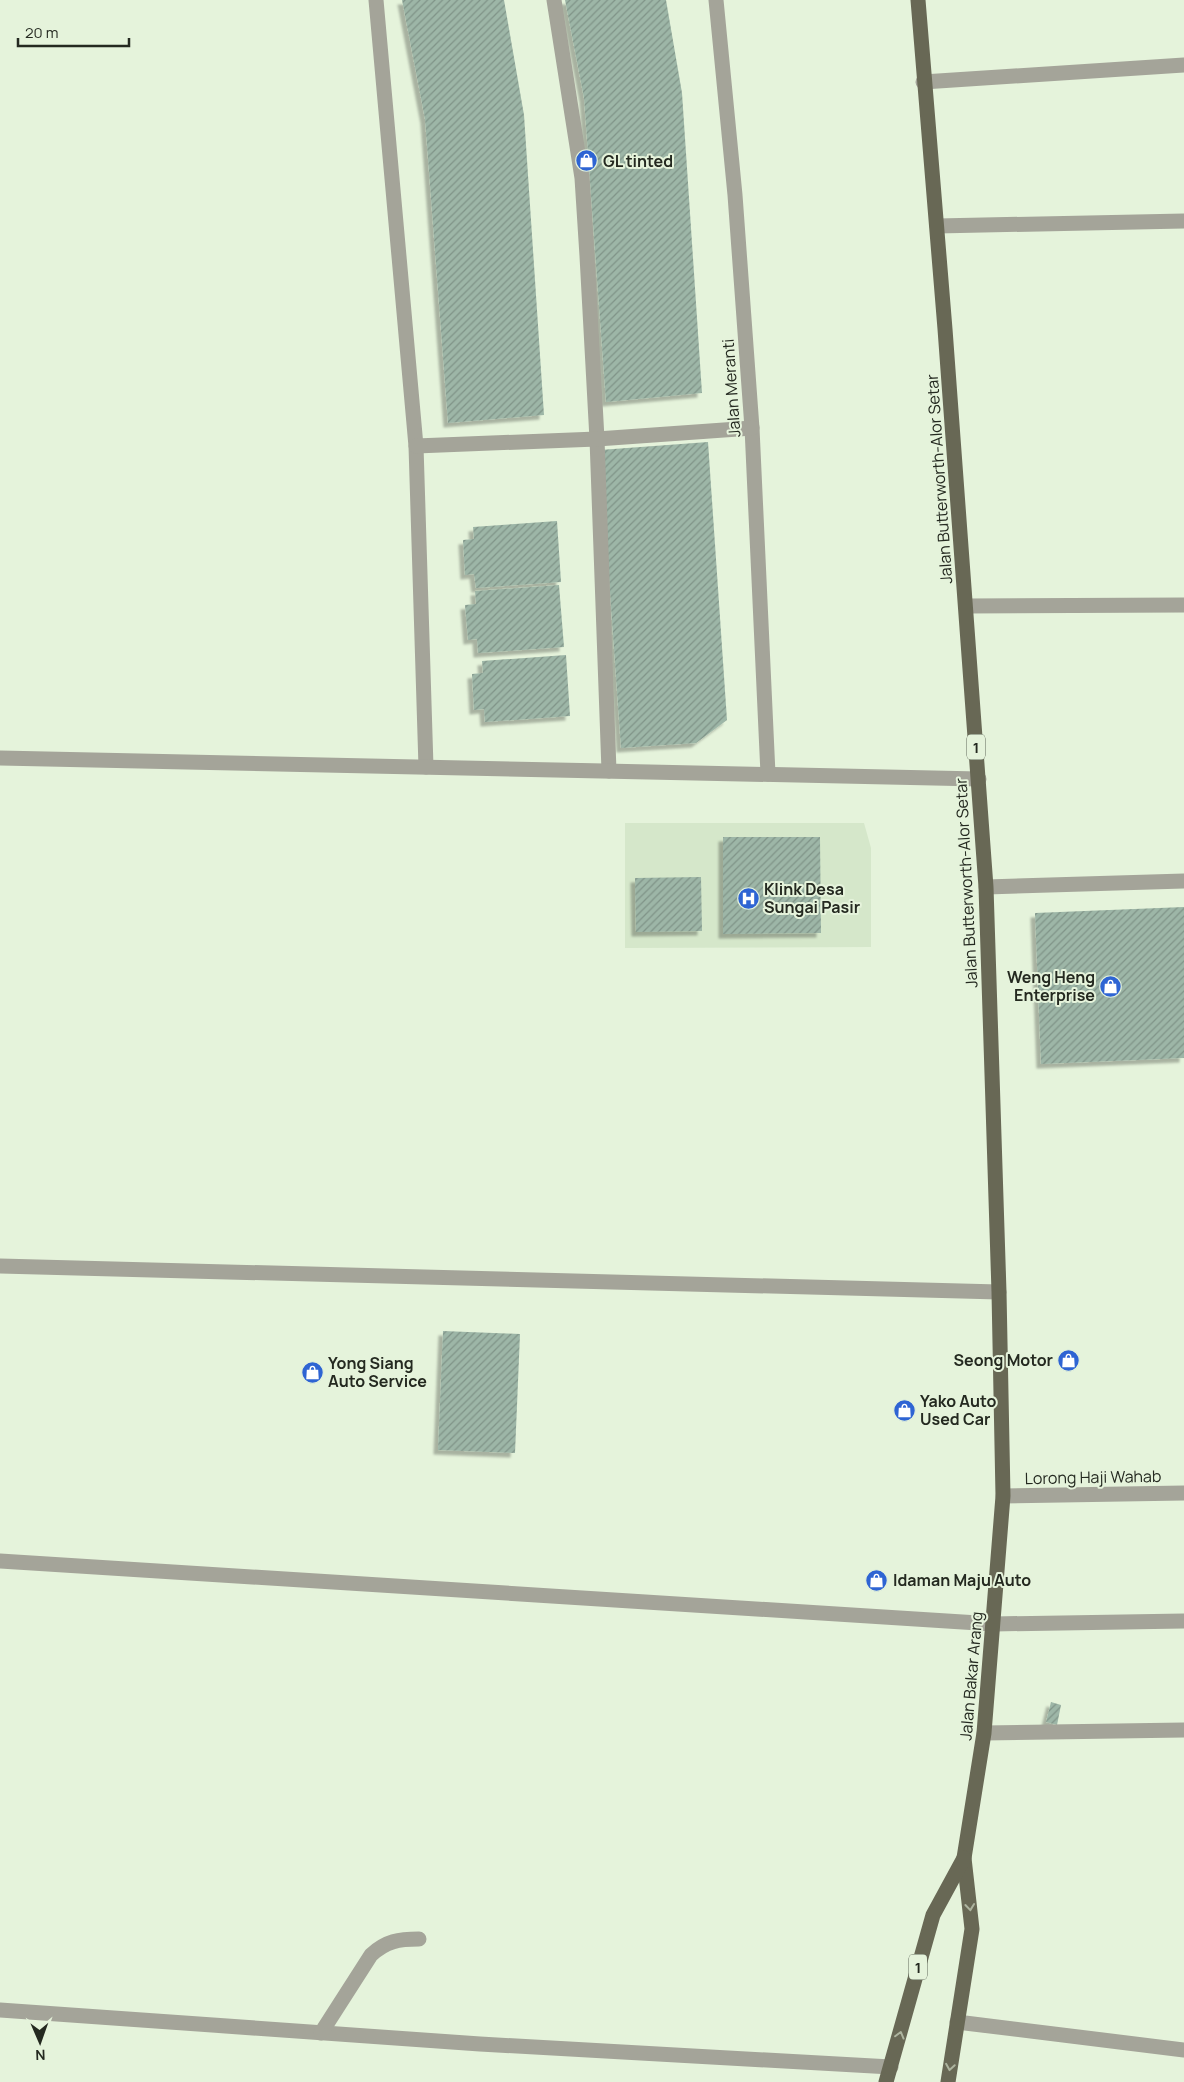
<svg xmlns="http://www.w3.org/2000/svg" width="1184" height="2082" font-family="Manrope,sans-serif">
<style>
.built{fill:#d5e7ca}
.building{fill:url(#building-hatch);filter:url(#shadow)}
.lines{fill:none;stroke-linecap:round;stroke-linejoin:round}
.minor{stroke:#a4a499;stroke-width:15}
.major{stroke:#686855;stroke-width:15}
.oneway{stroke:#adb49f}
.labels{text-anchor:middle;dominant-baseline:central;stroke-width:4;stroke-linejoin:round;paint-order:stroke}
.shield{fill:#e5f3db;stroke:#5e6658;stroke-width:1}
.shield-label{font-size:15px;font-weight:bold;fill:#242920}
.poi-label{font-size:16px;font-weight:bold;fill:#242920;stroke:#e5f3db;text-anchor:start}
.street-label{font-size:16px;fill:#242920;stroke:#e5f3db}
</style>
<defs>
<pattern id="building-hatch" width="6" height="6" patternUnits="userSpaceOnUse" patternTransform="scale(1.25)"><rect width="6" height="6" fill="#9db6a7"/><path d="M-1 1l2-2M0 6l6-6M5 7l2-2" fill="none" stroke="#809488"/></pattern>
<filter id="shadow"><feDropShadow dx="-4.5" dy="4.5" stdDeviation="1" flood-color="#0004"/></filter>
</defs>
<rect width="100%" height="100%" fill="#e5f3db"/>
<polygon class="built" points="625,823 864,823 871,848 871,947 625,948"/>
<g class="building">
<polygon points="402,0 504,0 524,115 544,415 448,423 425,119"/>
<polygon points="565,0 666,0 682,93 702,393 606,402 584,98"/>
<polygon points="708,442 727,720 696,743 621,748 600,450"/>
<polygon points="557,521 561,582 476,588 474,574 465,575 463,540 474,539 473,527"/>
<polygon points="559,585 564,647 478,653 477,639 468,640 465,605 476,604 475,591"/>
<polygon points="566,655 570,716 485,722 484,709 474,710 472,674 483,673 482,661"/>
<polygon points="723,837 820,837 821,933 723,934"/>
<polygon points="701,877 702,931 636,932 635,878"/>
<polygon points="1184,907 1184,1058 1041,1064 1035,913"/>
<polygon points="443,1331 520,1334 515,1453 438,1450"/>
<polygon points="1051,1702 1061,1705 1057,1725 1046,1722"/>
</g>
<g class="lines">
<g class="minor">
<polyline points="376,0 416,446 426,767"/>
<polyline points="554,0 582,178 587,256 597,439 609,771"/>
<polyline points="716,0 735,195 752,428 768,774"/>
<polyline points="923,82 1184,65"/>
<polyline points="937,226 1184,221"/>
<polyline points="416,446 597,439 752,428"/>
<polyline points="966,606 1184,605"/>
<polyline points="0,758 979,779"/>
<polyline points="986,887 1184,881"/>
<polyline points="0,1266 999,1292"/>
<polyline points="1003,1496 1184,1493"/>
<polyline points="0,1561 994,1624 1184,1621"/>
<polyline points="984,1733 1184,1730"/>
<polyline points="0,2010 480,2044 891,2067"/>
<polyline points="957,2022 1184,2050"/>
<path d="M321 2033 371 1955C386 1941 399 1939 419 1939"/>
</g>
<g class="major">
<polyline points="918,0 945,329 986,887 999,1292 1003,1496 984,1733 964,1858 972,1929 948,2082"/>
<polyline points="886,2082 933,1915 964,1858"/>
</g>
</g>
<defs><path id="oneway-chevron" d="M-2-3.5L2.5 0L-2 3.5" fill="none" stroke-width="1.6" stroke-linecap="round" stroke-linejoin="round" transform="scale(1.25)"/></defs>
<g class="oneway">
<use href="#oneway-chevron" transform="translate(970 1907) rotate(84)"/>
<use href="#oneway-chevron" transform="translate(900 2035) rotate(-75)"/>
<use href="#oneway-chevron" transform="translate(950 2067) rotate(99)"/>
</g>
<defs>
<symbol id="shop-disc" viewBox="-11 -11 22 22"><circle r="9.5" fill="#2e64d3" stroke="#e5f3db"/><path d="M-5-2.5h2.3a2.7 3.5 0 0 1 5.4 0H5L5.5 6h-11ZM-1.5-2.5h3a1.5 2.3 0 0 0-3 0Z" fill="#fff"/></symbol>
<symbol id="hospital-disc" viewBox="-11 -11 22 22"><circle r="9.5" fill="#2e64d3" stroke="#e5f3db"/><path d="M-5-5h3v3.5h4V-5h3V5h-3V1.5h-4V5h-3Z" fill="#fff"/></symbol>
</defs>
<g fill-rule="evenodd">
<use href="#shop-disc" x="574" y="148" width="25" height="25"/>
<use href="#hospital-disc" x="736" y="886" width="25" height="25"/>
<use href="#shop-disc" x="1098" y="974" width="25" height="25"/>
<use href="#shop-disc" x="1056" y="1348" width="25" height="25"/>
<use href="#shop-disc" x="300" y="1360" width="25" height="25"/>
<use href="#shop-disc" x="892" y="1398" width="25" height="25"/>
<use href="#shop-disc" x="864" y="1568" width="25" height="25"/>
</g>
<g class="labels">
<g class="shield">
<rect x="967" y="734.5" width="18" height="25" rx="4"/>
<rect x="909" y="1954.5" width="18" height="25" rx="4"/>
</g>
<g class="shield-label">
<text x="976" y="747">1</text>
<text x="918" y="1967">1</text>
</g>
<g class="poi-label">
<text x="603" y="161">GL tinted</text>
<text x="764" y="889">Klink Desa<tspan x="764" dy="18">Sungai Pasir</tspan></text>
<text x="1095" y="977" text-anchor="end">Weng Heng<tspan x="1095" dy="18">Enterprise</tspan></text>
<text x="1053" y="1360" text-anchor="end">Seong Motor</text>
<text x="328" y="1363">Yong Siang<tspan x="328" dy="18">Auto Service</tspan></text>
<text x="920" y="1401">Yako Auto<tspan x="920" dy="18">Used Car</tspan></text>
<text x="893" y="1580">Idaman Maju Auto</text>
</g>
<g class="street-label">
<text transform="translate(731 388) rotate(-94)">Jalan Meranti</text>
<text transform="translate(939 479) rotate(-94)">Jalan Butterworth-Alor Setar</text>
<text transform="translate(966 883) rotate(-93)">Jalan Butterworth-Alor Setar</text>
<text transform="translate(1093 1477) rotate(-1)">Lorong Haji Wahab</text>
<text transform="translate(971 1676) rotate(-85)">Jalan Bakar Arang</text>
</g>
</g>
<g transform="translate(40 2042) rotate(178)" stroke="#e5f3db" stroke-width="4" paint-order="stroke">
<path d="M0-4L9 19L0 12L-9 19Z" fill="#242920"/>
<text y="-8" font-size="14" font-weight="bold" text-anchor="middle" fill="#242920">N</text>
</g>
<path d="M18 38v8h111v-8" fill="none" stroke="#242920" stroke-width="2.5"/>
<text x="25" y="38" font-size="15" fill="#242920" stroke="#e5f3db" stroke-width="4" paint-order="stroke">20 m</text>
</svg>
